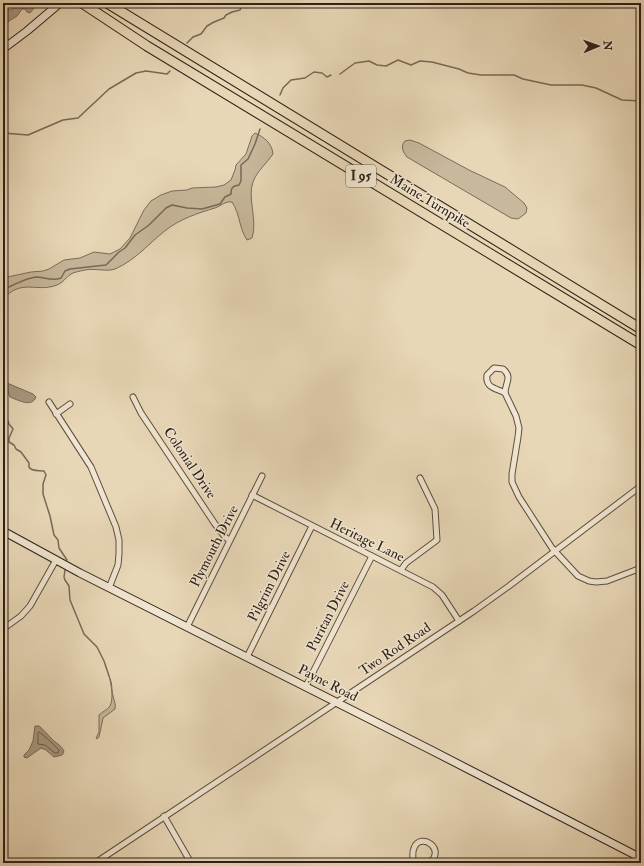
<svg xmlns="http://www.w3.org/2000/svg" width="644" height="866" font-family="'IM FELL Double Pica',serif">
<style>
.green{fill:#c8b89c;stroke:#7a6c5a}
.water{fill:#a89981;stroke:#776957}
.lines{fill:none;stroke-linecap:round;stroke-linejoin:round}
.shore{stroke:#6a5d4c;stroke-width:1}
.stream{stroke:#776957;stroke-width:1.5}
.street-casing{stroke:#5c4e3f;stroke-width:7}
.secondary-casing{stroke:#2d2117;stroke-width:9}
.highway-casing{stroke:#2d2117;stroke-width:11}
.street{stroke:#f0e5d0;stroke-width:5}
.secondary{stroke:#f0e5d0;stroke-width:7}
.highway{stroke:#e8d7b7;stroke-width:9}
.labels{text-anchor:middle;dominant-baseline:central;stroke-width:3;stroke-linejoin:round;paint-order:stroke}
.shield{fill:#f0e5d0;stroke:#685c4e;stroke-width:1}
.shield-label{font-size:13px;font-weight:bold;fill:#2d2117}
.street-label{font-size:14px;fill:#2d2117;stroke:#f0e5d0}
</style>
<rect width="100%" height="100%" fill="#e8d7b7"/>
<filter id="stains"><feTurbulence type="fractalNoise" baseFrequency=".005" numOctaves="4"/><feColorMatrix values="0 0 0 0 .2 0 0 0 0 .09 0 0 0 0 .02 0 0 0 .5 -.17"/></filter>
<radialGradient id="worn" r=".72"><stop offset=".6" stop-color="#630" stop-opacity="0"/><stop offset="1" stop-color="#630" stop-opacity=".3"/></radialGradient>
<g class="green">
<path d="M255 133C264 137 272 143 273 154 267 163 257 171 253 182 247 198 258 220 252 238L247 240C239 228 240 214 232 202 225 201 221 206 215 208 198 213 180 219 166 230 149 243 136 260 115 269 107 272 95 268 85 270 81 271 74 272 71 274 66 277 63 283 57 285 36 293 22 278 3 299V278L31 272 43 271 49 269 64 260 80 258 94 252 110 254 120 249 130 238 144 210 151 201 161 195 172 191 187 190 192 188 216 187 224 185 231 180 235 170 236 165 246 154 252 136Z"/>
<path d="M410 140 419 143 469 170 505 187 524 203 527 208 526 213 518 219 511 218 407 157C403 152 400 146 405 141Z"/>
<path d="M109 676C113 684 111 689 113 696 114 701 116 703 115 709L103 718 99 737 97 739 96 738 99 732V715C102 712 107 710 110 706 114 698 111 684 109 676Z"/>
</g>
<g class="water">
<polygon points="5,3 7,9 11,10 21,3 38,3 30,13 27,12 25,9 22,9 17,16 9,21 3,28 3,4"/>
<path d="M7 383 33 394 36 397C32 408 18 400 10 397L7 389Z"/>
<path d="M35 726H39C43 729 47 734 51 738 55 743 62 745 64 752L62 755 54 757 46 750 41 748 27 758 24 757V755L29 750 33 741Z"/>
</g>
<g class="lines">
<path class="shore" d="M39 732C43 734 55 746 59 750L58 753H55L45 745 38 744V734Z"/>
<g class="stream">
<polyline points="187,43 193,37 201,34 207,26 214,22 224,18 226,15 232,12 240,10 243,3"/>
<polyline points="340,74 355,63 369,61 377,65 386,66 398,60 411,65 420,61 432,62 459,69 468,73 481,75 514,75 523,79 551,85 582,85 596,88 622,100 641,101"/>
<polyline points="280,95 283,88 291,80 305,78 314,72 322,73 327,77 331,75"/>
<polyline points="3,133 28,135 63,120 78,118 109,89 136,73 146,71 167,74 170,71"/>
<path d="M3 289C14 286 24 278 36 277 45 277 52 282 61 278L65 271 70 269 106 265 119 252 125 248 135 235 149 225 166 208 172 205 187 208 202 209 220 204 225 197 231 194C231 187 233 186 239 185L241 181V165L248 159 255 144 260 129"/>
<path d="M3 415 6 416 9 424 13 429 9 438V442L14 445 16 449 21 452 29 463V467C32 472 39 470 44 471L46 475 43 484V494L50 516 54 535 58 540 59 548 67 560"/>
<polyline points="65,570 64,577 65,580 69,586 70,600 84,634 97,647 104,661 109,676"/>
</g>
<defs>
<g id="street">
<path d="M494 368 503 369C513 377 505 383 505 393 496 388 485 388 487 375Z"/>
<polyline points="505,393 516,416 519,428 518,437 512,474 512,482 519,497 552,548 578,576 589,581 596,582 607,581 641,568"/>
<polyline points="133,397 141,413 215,524 225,537 229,540"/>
<polyline points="49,402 91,467 116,527 119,540 119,554 118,565 109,588"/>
<polyline points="56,414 70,404"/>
<polyline points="252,495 433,587 442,595 459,621"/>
<polyline points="401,570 406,563 437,540 435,509 420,478"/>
<polyline points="187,627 262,476"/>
<polyline points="3,629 21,616 30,606 56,560"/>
<polyline points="247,657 312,526"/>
<polyline points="306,686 372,556"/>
<polyline points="164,816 191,863"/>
<polyline points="95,863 474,611 509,586 641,486"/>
<path d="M419 863 413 861C413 857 412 852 414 848 421 831 447 850 429 863"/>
</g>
<g id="secondary">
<polyline points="3,49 27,31 60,3"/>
<polyline points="3,531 80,573 429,749 641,858"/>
</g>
<g id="highway">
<polyline points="82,3 147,46 641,345"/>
<polyline points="107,3 641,329"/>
</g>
</defs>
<use href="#street" class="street-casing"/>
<use href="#secondary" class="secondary-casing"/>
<use href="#highway" class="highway-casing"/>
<use href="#street" class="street"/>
<use href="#secondary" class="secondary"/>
<use href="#highway" class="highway"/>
</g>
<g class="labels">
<rect class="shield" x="346" y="165" width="30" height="22" rx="3"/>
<g class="shield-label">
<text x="361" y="176">I 95</text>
</g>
<g class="street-label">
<text transform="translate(430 201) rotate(31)">Maine Turnpike</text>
<text transform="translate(190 463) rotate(56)">Colonial Drive</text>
<text transform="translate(367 540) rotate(26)">Heritage Lane</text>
<text transform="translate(214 546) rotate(-63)">Plymouth Drive</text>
<text transform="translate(269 586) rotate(-63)">Pilgrim Drive</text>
<text transform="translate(328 616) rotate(-63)">Puritan Drive</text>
<text transform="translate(395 649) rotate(-34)">Two Rod Road</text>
<text transform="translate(328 683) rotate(27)">Payne Road</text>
</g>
</g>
<rect width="644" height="866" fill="none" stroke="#e8d7b7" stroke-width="16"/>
<rect x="4" y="4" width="636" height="858" fill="none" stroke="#2d2117" stroke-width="2"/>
<rect x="8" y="8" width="628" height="850" fill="none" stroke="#2d2117"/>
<g transform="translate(598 46) rotate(88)" stroke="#f0e5d0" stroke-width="3" paint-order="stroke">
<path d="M0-3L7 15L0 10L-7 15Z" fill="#2d2117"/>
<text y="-6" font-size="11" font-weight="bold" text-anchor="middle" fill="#2d2117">N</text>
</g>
<rect width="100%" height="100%" filter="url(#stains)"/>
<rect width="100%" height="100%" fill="url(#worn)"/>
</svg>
